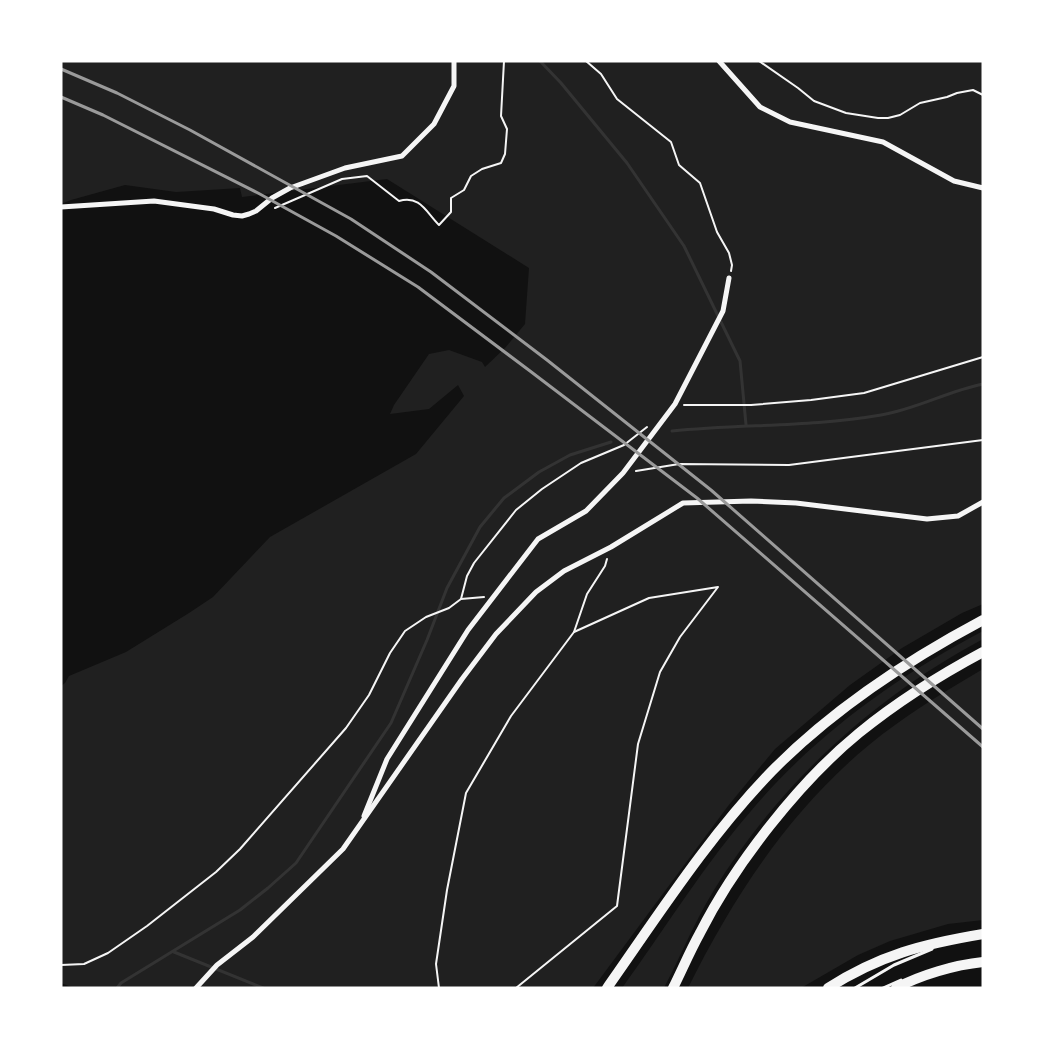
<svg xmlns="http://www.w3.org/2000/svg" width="1044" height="1049" font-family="Inter,sans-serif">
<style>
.green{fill:#202020}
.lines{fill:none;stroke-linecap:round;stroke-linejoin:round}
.stream{stroke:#333;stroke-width:3}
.path{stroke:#f5f5f5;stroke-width:2}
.service{stroke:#f5f5f5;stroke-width:3}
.minor{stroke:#f5f5f5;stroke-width:5}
.primary{stroke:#f5f5f5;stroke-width:10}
.trunk{stroke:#f5f5f5;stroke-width:10}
.rail{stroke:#9a9a9a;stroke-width:3}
</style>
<rect width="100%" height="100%" fill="#111"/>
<g class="green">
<polygon points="61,61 983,61 983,604 962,613 902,648 850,685 775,749 728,806 593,988 74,988 61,983 61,686 65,683 69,676 126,652 189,613 213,597 270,537 416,454 464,396 458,385 429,409 390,414 394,405 429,354 449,350 482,362 485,367 505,348 525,324 529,268 387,179 242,197 240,188 176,192 125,185 71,200 61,204"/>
<path d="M983 631V639C873 698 780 783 714 890 695 921 681 955 664 988H622C666 927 706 862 756 805 818 733 899 675 983 631Z"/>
<path d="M983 669V920L948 924 890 941 858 955 801 988H688C733 897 790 810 869 745 904 716 944 692 983 669Z"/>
</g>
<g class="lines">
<g class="stream">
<polyline points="540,61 561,83 627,163 684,246 740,361 746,425"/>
<path d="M672 431C742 424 812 427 881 415 917 409 948 391 983 384"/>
<polyline points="174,952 263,988"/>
<polyline points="117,988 121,983 240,910 268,888 296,863 391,723 427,640 447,588 480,527 504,498 539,472 570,455 611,442"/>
</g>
<g class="path">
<polyline points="586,61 601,74 617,99 671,142 679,165 700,183 717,232 729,253 732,265 731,271"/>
<polyline points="759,61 798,88 814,101 846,113 878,118 888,118 900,115 920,103 947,97 957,93 973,90 983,95"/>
<path d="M275 208 342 179 367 176 399 201C420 195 426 212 439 225L451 212V198L464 190 471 176 482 169 501 163 505 154 507 129 501 116 504 61"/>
<polyline points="684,405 751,405 811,400 864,393 983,357"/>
<polyline points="636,471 679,464 789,465 983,440"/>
<polyline points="461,599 484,597"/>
<polyline points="574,632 587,594 605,566 607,559"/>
<polyline points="61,965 84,964 108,953 147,926 216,872 240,849 346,728 369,695 390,653 405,631 426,617 449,608 461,599 467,576 474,563 516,510 542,489 581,463 624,445 647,427"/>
<polyline points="439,988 436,964 447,890 466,793 511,716 574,632 649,598 718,587 680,637 660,672 638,744 617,906 516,988"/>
</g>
<g class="service">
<polyline points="855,988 894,965 932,949"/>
<polyline points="883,988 901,980"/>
</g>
<g class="minor">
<polyline points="719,61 760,107 790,122 883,142 954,181 983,188"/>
<polyline points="61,207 154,201 214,209 233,215 242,216 249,214 256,211 272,198 290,188 345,168 402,156 434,124 454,86 454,61"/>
<polyline points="364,816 387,759 468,630 538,539 586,511 623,473 675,404 723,311 729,278"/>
<polyline points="196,988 217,965 253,937 343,849 462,679 496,634 536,592 564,571 611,547 683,503 751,501 796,503 927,519 958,516 983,502"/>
</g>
<g class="primary">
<path d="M828 988C880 955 923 944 983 934"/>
<path d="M896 988C921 975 954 965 983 962"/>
</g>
<g class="trunk">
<path d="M607 988C659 914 709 836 772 771 833 709 906 661 983 620"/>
<path d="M673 988C682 970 690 951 700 933 735 864 799 782 859 733 897 702 940 675 983 652"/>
</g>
<g class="rail">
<polyline points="61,69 117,93 190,130 351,219 431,272 547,360 711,490 983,729"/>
<polyline points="61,97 103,115 258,193 336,236 418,287 530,371 697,498 983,747"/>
</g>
</g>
<rect width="1044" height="1049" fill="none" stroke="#ffffff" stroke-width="125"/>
</svg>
